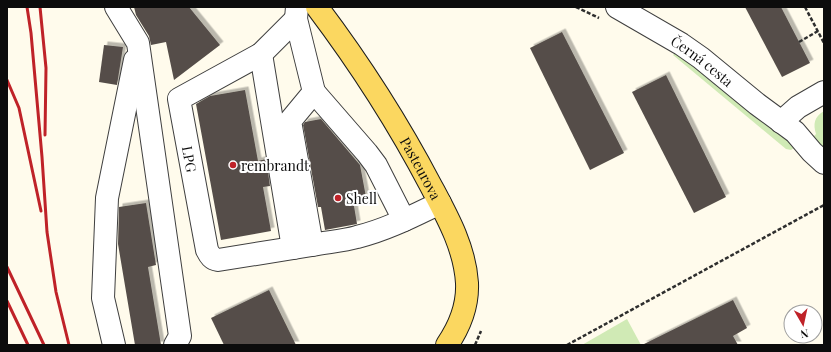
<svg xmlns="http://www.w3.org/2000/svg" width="831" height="352" font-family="'Playfair Display',serif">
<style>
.green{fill:#d0eab5}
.building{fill:#554e49;filter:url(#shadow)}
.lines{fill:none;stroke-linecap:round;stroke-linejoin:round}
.minor-casing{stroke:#3f3f3f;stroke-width:24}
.major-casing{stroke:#1d1d1d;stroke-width:24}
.path{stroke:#2e2e2e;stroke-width:2.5;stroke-dasharray:4 2;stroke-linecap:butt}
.minor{stroke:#fff;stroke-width:22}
.major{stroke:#fbd760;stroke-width:22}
.rail{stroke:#bf2228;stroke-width:3}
.poi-dot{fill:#bf2228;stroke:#fff;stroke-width:1.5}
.labels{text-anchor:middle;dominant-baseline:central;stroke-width:4;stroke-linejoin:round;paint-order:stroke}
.street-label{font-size:14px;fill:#0c0c0c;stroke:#fff}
.poi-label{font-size:14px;fill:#0c0c0c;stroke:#fff;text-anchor:start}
</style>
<defs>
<filter id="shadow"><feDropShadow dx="3.5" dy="-3.5" stdDeviation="0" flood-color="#0004"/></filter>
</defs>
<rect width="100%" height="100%" fill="#fffbec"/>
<g class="green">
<polygon points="681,48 798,145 791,150 786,149 673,55"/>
<path d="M824 111V153L811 139 816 134C813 124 814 117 824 111Z"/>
<polygon points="627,319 641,345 582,345"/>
</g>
<g class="building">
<polygon points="134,7 189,7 220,45 174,80 166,42 151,45 149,36 136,15"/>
<polygon points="745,7 781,7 810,63 782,77"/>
<polygon points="562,32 624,153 590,170 530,48"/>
<polygon points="104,45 123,47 117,85 99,82"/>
<polygon points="666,75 726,197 694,213 632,92"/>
<polygon points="245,90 258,161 266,159 270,186 263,187 271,231 221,240 196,104 210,96"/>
<polygon points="321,119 360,165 366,197 353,200 357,224 325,230 321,207 318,207 303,125 305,122"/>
<polygon points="146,203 156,265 148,267 161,345 135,345 118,244 119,207"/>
<polygon points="269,290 296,345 224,345 211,318"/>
<polygon points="733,300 747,328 733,336 738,345 642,345"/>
</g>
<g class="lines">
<defs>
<g id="minor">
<polyline points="116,7 138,43 180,336 175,345"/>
<path d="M297 7 296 19 314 92 290 121 312 245C327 242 343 241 357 237 386 230 413 216 440 203"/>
<path id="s1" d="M617 7 681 44 701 58 757 104 795 132 812 152 824 163"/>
<path id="s2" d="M296 19 261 54 179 99 207 250C210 256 212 259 218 260L312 245"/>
<polyline points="261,54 293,248"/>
<polyline points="314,92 367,153 376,165 404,220"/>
<polyline points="781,122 798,107 824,92"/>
<polyline points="114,345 103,298 107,198 135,60"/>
</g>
<g id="major">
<path id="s3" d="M317 7C360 64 398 123 431 186 447 216 465 248 467 283 468 305 460 326 447 345"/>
</g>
</defs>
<use href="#minor" class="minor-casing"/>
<use href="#major" class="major-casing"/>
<g class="path">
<polyline points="576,7 599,18"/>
<polyline points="805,7 824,43"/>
<polyline points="799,42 818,31"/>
<polyline points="475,345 481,331"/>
<polyline points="567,345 824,205"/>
</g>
<use href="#minor" class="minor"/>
<use href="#major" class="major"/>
<g class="rail">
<polyline points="27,7 31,33 42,157 47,232 56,292 69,345"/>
<polyline points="40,7 46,68 45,135"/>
<polyline points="7,80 19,108 41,211"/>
<polyline points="7,267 44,345"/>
<polyline points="7,301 28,345"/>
</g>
</g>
<g class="poi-dot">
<circle cx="233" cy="165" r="4"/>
<circle cx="338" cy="198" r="4"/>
</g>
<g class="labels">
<g class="street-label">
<text stroke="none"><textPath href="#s1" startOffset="101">Černá cesta</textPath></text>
<text stroke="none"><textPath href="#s2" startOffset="204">LPG</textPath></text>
<text stroke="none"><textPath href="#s3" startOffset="192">Pasteurova</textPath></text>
</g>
<g class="poi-label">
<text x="241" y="165">rembrandt</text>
<text x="346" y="198">Shell</text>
</g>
</g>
<rect width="831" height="352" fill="none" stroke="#0c0c0c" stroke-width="16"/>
<g transform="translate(803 324) rotate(171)"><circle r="19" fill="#ffffff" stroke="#9e9e9e"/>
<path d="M0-3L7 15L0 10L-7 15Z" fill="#bf2228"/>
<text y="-6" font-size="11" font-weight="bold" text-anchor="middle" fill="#0c0c0c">N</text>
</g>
</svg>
